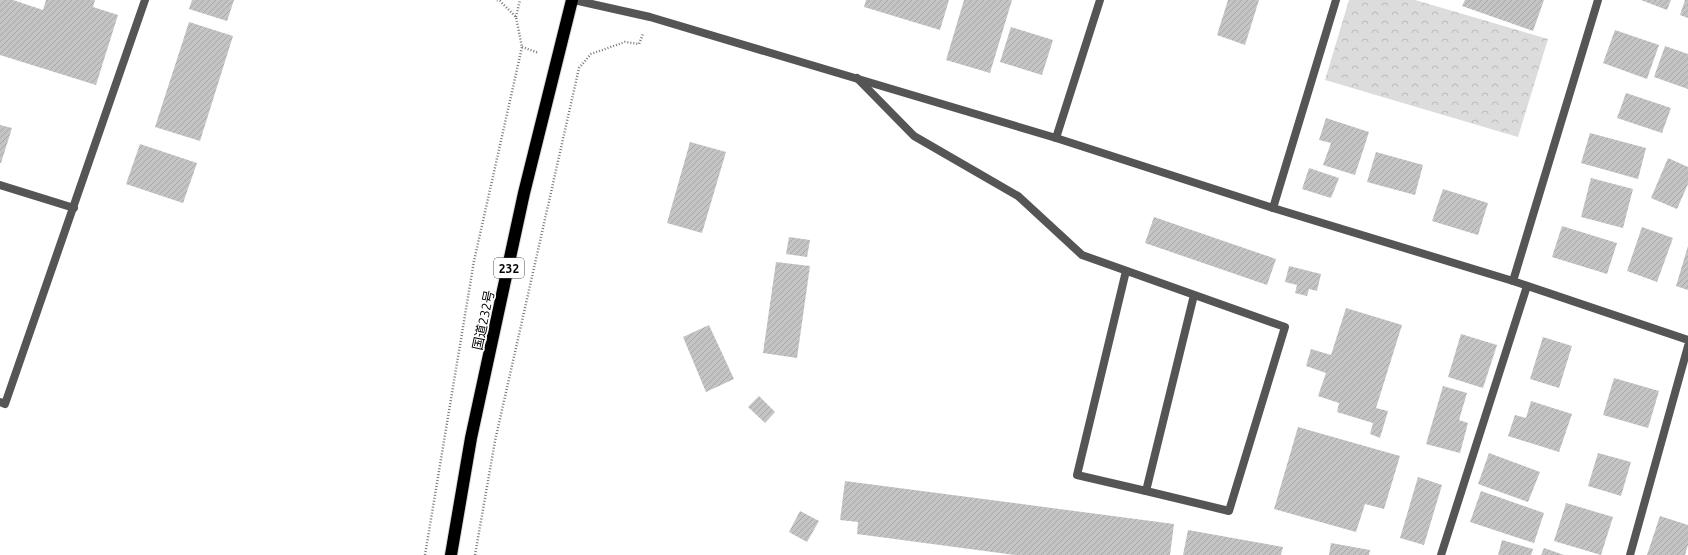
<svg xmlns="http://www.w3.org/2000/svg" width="1688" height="555" font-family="Ubuntu,'Noto Sans JP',sans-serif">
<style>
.park{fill:url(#park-crowns)}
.building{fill:url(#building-hatch)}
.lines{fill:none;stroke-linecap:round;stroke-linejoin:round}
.highway-casing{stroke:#dbdbdb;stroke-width:14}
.path{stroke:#777;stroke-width:2.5;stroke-dasharray:1 2;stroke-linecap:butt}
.lane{stroke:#555;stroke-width:8}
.street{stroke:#555;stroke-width:8}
.highway{stroke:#000;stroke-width:12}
.labels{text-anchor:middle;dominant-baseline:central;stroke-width:3.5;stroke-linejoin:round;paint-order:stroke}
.shield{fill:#fff;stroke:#4c4c4c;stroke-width:1}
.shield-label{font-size:12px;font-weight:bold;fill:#000}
.street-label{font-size:13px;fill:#000;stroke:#fff}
</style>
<defs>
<pattern id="park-crowns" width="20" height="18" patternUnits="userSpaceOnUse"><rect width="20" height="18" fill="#dcdcdc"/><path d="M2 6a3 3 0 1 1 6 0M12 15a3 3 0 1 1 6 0" fill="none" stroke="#bbb"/></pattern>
<pattern id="building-hatch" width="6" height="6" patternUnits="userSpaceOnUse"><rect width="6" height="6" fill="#c4c4c4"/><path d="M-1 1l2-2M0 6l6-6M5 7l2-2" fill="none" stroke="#a7a7a7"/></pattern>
</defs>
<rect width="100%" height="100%" fill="#fff"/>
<polygon class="park" points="1349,0 1415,0 1548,39 1518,137 1325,80"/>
<g class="building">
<polygon points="0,0 13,0 43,10 46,0 95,0 93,7 118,15 96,85 0,55"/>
<polygon points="192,0 234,0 227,21 189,9"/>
<polygon points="866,0 949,0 940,30 864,7"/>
<polygon points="964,0 1012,0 990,73 946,60"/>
<polygon points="1228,0 1259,0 1245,45 1217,35"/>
<polygon points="1465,0 1544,0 1533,31 1462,6"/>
<polygon points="1641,0 1671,0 1667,10"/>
<polygon points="1685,0 1688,0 1688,18 1680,15"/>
<polygon points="189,22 233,36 200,141 155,127"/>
<polygon points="1011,27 1053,40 1042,75 1000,62"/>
<polygon points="1615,30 1659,45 1647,79 1603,63"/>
<polygon points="1665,46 1688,54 1688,89 1654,77"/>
<polygon points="1626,93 1671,108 1662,133 1617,118"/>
<polygon points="1326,118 1369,132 1355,175 1323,165 1331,143 1319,140"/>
<polygon points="0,125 12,128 1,163 0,163"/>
<polygon points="1590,133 1646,148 1638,179 1581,163"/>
<polygon points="690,142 726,152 702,233 667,223"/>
<polygon points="140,144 197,163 183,203 126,184"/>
<polygon points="1376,152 1423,165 1415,195 1367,182"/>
<polygon points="1668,158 1688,167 1688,184 1677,209 1651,198"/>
<polygon points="1309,168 1339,178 1331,198 1302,189"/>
<polygon points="1591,178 1633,189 1623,228 1581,217"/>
<polygon points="1443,189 1488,203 1478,235 1432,221"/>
<polygon points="1154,217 1276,259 1267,285 1145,243"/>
<polygon points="1562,226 1617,243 1607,274 1552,257"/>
<polygon points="1642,227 1673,238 1657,282 1627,271"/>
<polygon points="789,237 810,240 807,257 786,254"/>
<polygon points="1688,246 1688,290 1676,286"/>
<polygon points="776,262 810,266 797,358 763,353"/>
<polygon points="1289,266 1321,274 1317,291 1309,289 1307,296 1295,293 1297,285 1285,282"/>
<polygon points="1346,308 1402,325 1376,408 1388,411 1380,438 1370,434 1373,423 1337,412 1339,403 1318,396 1326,373 1306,366 1311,349 1331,355"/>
<polygon points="709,325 734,379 706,392 683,337"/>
<polygon points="1461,334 1497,345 1483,388 1448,377"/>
<polygon points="1543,337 1572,346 1559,388 1530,379"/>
<polygon points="1614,378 1659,391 1648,428 1603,415"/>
<polygon points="1443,386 1467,393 1459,420 1468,423 1460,453 1426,444"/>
<polygon points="759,396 775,412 765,423 748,407"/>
<polygon points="1531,401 1572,414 1559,452 1508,436 1515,415 1526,418"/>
<polygon points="1298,427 1400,456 1384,509 1365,504 1356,532 1274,509"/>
<polygon points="1489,453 1540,472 1528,502 1478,484"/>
<polygon points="1598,453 1631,462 1621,496 1588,486"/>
<polygon points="1418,477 1442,485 1424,545 1400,538"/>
<polygon points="845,481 1174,524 1170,555 1015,555 857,534 858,522 840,520"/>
<polygon points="1481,491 1544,513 1534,543 1470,522"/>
<polygon points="1566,503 1613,517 1601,555 1554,541"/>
<polygon points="800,511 819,521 807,542 789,532"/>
<polygon points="1660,516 1688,525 1688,545 1685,555 1647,555"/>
<polygon points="1188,530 1283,547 1281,555 1183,555"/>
<polygon points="1502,540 1533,549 1531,555 1498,555"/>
<polygon points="1331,543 1370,550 1369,555 1329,555"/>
<polygon points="1544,548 1564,555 1541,555"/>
</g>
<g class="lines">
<defs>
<polyline id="highway" points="451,555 471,438 524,193 572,0"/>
</defs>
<use href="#highway" class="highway-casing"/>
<g class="path">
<polyline points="516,17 520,0"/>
<polyline points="522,47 539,53"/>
<polyline points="425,555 474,261 522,47 516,17 500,1 497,0"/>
<polyline points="475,555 495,441 579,68 591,54 625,42 639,44 643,34"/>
</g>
<g class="lane">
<polyline points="857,78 914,136 1018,196 1082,255 1285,327 1229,511 1146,491 1194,295"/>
<polyline points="0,185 74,208"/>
<polyline points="1126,271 1077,475 1146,491"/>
<polyline points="1441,555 1527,286"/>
</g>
<g class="street">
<polyline points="574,0 650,17 1056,138 1273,208 1513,281 1688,340"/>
<polyline points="1056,138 1100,0"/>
<polyline points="1273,208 1336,0"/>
<polyline points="1513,281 1598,0"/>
<polyline points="0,402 5,404 145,0"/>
<polyline points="1630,555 1688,346"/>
</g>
<use href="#highway" class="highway"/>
</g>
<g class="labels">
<rect class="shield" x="494" y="258" width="30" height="20" rx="3"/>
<g class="shield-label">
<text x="509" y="268">232</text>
</g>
<g class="street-label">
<text transform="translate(483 320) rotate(-78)">国道232号</text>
</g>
</g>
</svg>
